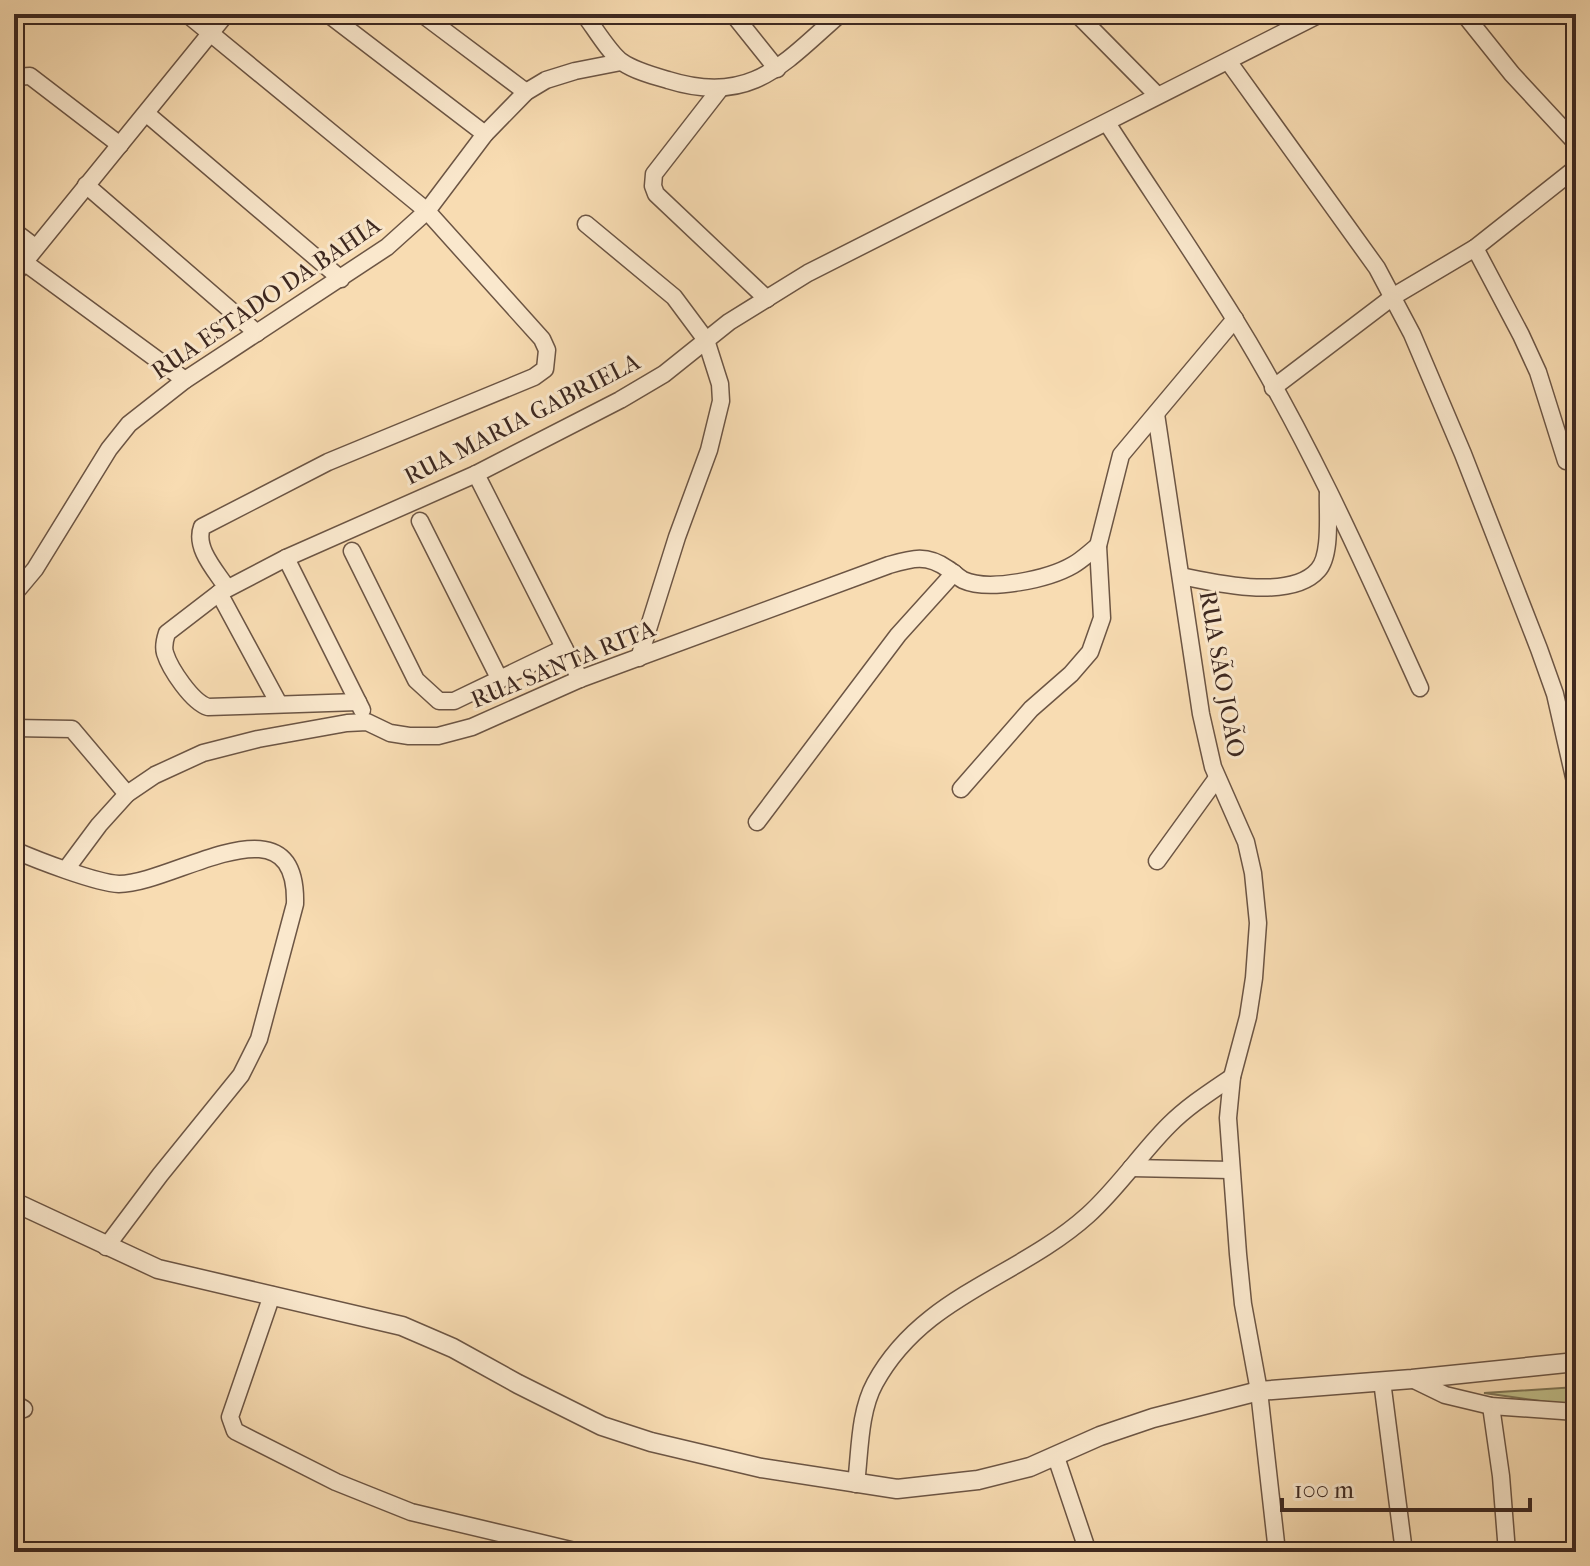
<svg xmlns="http://www.w3.org/2000/svg" width="1590" height="1566" font-family="'IM FELL French Canon',serif">
<style>
.park{fill:#c0bf8a;stroke:#7e7455;stroke-width:2}
.lines{fill:none;stroke-linecap:round;stroke-linejoin:round}
.minor-casing{stroke:#6c5544;stroke-width:19}
.tertiary-casing{stroke:#6c5544;stroke-width:21}
.minor{stroke:#fae8cd;stroke-width:16}
.tertiary{stroke:#fae8cd;stroke-width:18}
.labels{text-anchor:middle;dominant-baseline:central;stroke-width:6;stroke-linejoin:round;paint-order:stroke}
.street-label{font-size:24px;fill:#3d2820;stroke:#fae8cd}
</style>
<rect width="100%" height="100%" fill="#f8dcb2"/>
<filter id="stains"><feTurbulence type="fractalNoise" baseFrequency=".0025" numOctaves="4"/><feColorMatrix values="0 0 0 0 .2 0 0 0 0 .09 0 0 0 0 .02 0 0 0 .5 -.17"/></filter>
<radialGradient id="worn" r=".72"><stop offset=".6" stop-color="#630" stop-opacity="0"/><stop offset="1" stop-color="#630" stop-opacity=".3"/></radialGradient>
<polygon class="park" points="1576,1387 1576,1406 1484,1393"/>
<g class="lines">
<defs>
<g id="minor">
<path d="M187 14 427 211 542 339 547 350 545 369 534 377 328 462 202 527C194 548 216 571 227 588"/>
<polyline points="328,14 485,134"/>
<polyline points="422,14 526,92"/>
<path d="M584 14C594 27 610 54 622 62 635 71 654 76 668 80 751 106 783 64 840 14"/>
<polyline points="733,14 777,69"/>
<polyline points="1077,14 1157,95"/>
<polyline points="1464,14 1512,74 1576,143"/>
<polyline points="1228,61 1377,268 1412,334 1463,454 1539,649 1555,694 1576,786"/>
<polyline points="14,77 30,76 120,145"/>
<polyline points="720,89 654,174 653,186 656,194 767,299"/>
<polyline points="147,114 341,279"/>
<path d="M1107 123C1149 188 1193 252 1234 318 1307 436 1363 562 1420 688"/>
<polyline points="86,185 257,333"/>
<polyline points="586,224 674,297 706,340 720,384 721,401 709,450 677,537 639,658"/>
<polyline points="14,231 35,247"/>
<polyline points="1475,248 1521,335 1538,372 1566,461"/>
<polyline points="24,262 185,380"/>
<polyline points="14,275 226,14"/>
<polyline points="1273,388 1394,296 1475,248 1576,168"/>
<polyline points="1156,414 1201,714 1213,767 1246,842 1253,873 1258,923 1254,978 1248,1017 1232,1077 1228,1118 1238,1254 1243,1304 1259,1391 1277,1552"/>
<polyline points="476,474 580,679"/>
<polyline points="420,521 500,680"/>
<polyline points="352,551 416,680 439,701 454,701 564,648"/>
<polyline points="286,558 362,710"/>
<path d="M1181 576C1215 583 1291 601 1318 570 1332 555 1327 511 1328 492"/>
<polyline points="219,593 279,704"/>
<polyline points="14,594 35,569 109,449 129,424 185,380 387,247 427,211 485,134 526,92 546,80 575,71 621,62"/>
<path d="M358 702 208 707C192 702 170 669 165 653 163 646 165 639 167 633L219 593 286 558 476 474 620 400 664 374 729 322 808 273 1320 14"/>
<polyline points="14,728 72,729 127,794"/>
<polyline points="961,789 1031,709 1071,674 1090,652 1102,618 1098,546 1121,455 1235,319"/>
<polyline points="757,822 898,635 954,573"/>
<path d="M14 850C37 860 96 883 119 884 174 884 298 793 295 904L259 1039 241 1075 160 1175 106 1247"/>
<polyline points="1157,861 1217,778"/>
<path d="M67 868 99 825 127 794 155 775 203 753 258 739 347 723 367 722 390 733 409 736H438L472 727 580 679 889 565C913 558 927 554 948 569 953 572 958 577 963 580 989 592 1049 579 1073 565 1082 560 1090 552 1098 546"/>
<polyline points="1131,1168 1231,1170"/>
<polyline points="272,1295 230,1417 235,1431 336,1482 411,1512 579,1552"/>
<polyline points="1412,1379 1445,1395 1491,1406 1576,1412"/>
<polyline points="1382,1381 1404,1552"/>
<polyline points="14,1403 24,1409"/>
<polyline points="1491,1406 1501,1476 1507,1552"/>
<polyline points="1056,1457 1088,1552"/>
<path d="M856 1484C860 1452 859 1412 875 1383 923 1295 1018 1278 1088 1215 1118 1188 1141 1153 1169 1125 1188 1106 1210 1092 1232 1077"/>
</g>
<polyline id="tertiary" points="14,1202 158,1269 402,1326 453,1348 518,1384 602,1426 651,1442 761,1468 897,1489 978,1480 1030,1467 1100,1436 1153,1418 1259,1391 1412,1379 1576,1362"/>
</defs>
<use href="#minor" class="minor-casing"/>
<use href="#tertiary" class="tertiary-casing"/>
<use href="#minor" class="minor"/>
<use href="#tertiary" class="tertiary"/>
</g>
<g class="labels">
<g class="street-label">
<text transform="translate(266 298) rotate(-34)">RUA ESTADO DA BAHIA</text>
<text transform="translate(522 419) rotate(-27)">RUA MARIA GABRIELA</text>
<text transform="translate(563 664) rotate(-22)">RUA SANTA RITA</text>
<text transform="translate(1222 674) rotate(80)">RUA SÃO JOÃO</text>
</g>
</g>
<rect width="1590" height="1566" fill="none" stroke="#f8dcb2" stroke-width="48"/>
<rect x="16" y="16" width="1558" height="1534" fill="none" stroke="#3d2820" stroke-width="4"/>
<rect x="24" y="24" width="1542" height="1518" fill="none" stroke="#3d2820" stroke-width="2"/>
<path d="M1282 1498v12h248v-12" fill="none" stroke="#3d2820" stroke-width="4"/>
<text x="1294" y="1498" font-size="24" fill="#3d2820" stroke="#fae8cd" stroke-width="6" paint-order="stroke">100 m</text>
<rect width="100%" height="100%" filter="url(#stains)"/>
<rect width="100%" height="100%" fill="url(#worn)"/>
</svg>
